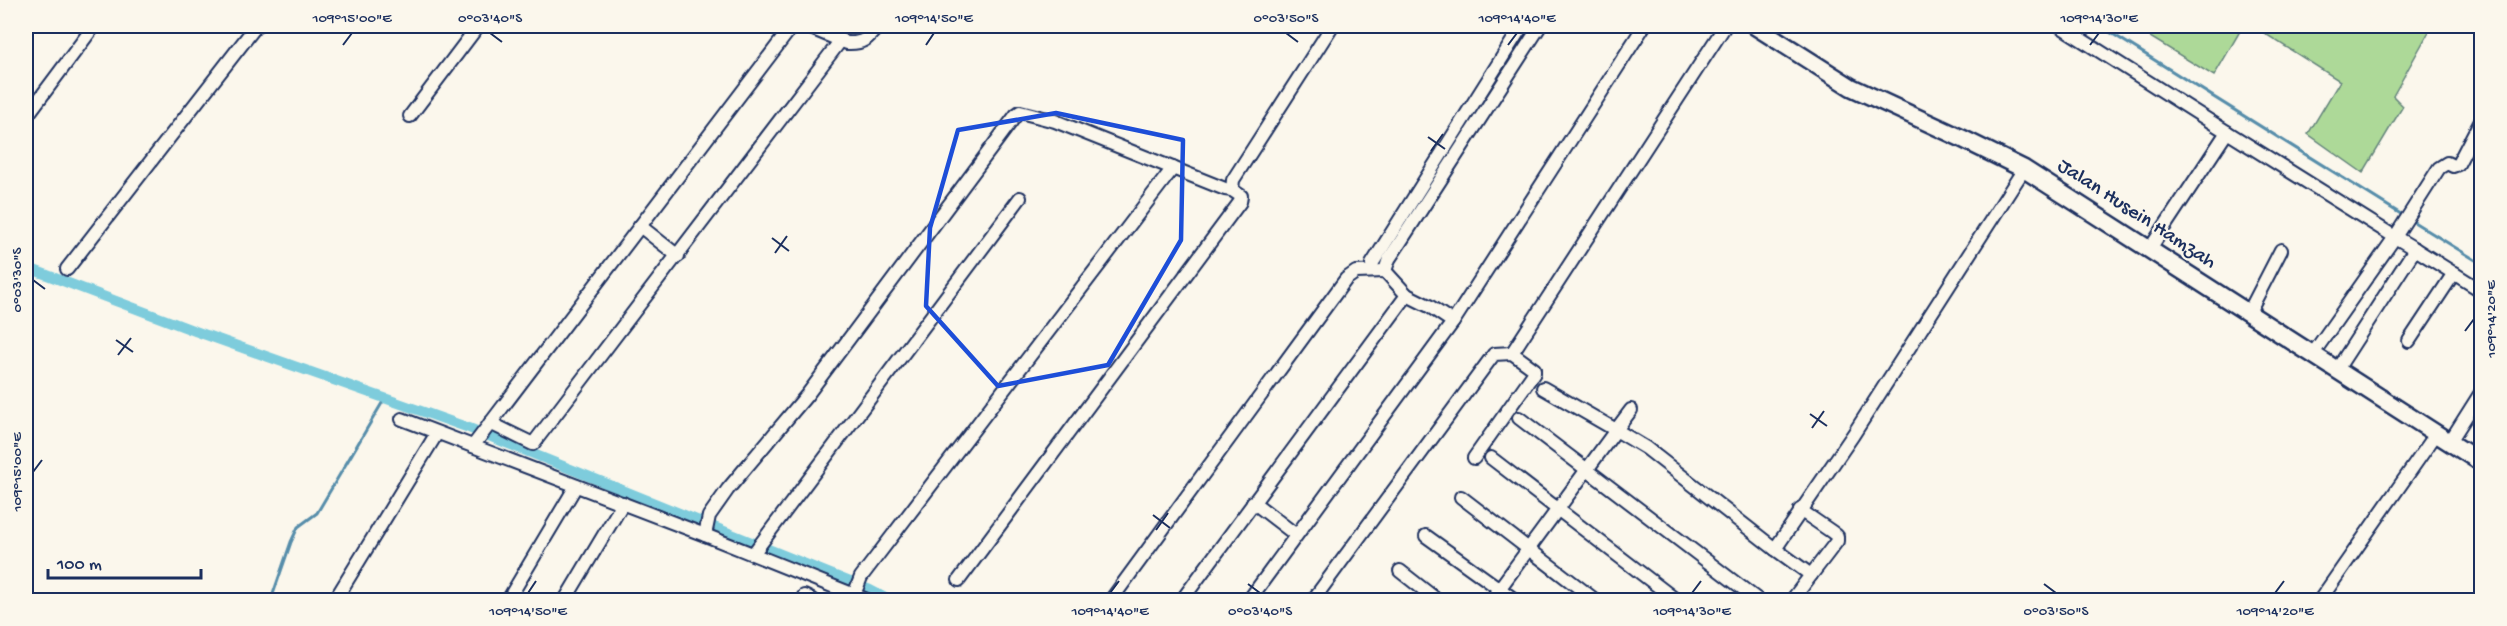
<svg xmlns="http://www.w3.org/2000/svg" width="2507" height="626" font-family="'Gochi Hand',sans-serif">
<style>
.green{fill:#add998;stroke:#64847b;stroke-width:1.5}
.lines{fill:none;stroke-linecap:round;stroke-linejoin:round}
.stream{stroke:#568daa;stroke-width:3}
.canal{stroke:#7eccdc;stroke-width:10}
.street-casing{stroke:#1b2f5e;stroke-width:16}
.secondary-casing{stroke:#1b2f5e;stroke-width:21}
.street{stroke:#fbf7ec;stroke-width:12}
.secondary{stroke:#fbf7ec;stroke-width:16}
.marked{fill:none;stroke:#1d4ed8;stroke-width:4.5;stroke-linejoin:round}
.ticks{fill:none;stroke:#1b2f5e;stroke-width:2}
.labels{text-anchor:middle;dominant-baseline:central;stroke-width:4.5;stroke-linejoin:round;paint-order:stroke}
.street-label{font-size:21px;fill:#1b2f5e;stroke:#fbf7ec}
.neatline{fill:none;stroke:#1b2f5e;stroke-width:2}
.ticks-label{font-size:15px;text-anchor:middle;fill:#1b2f5e}
</style>
<rect width="100%" height="100%" fill="#fbf7ec"/>
<filter id="ink" filterUnits="userSpaceOnUse"><feTurbulence type="fractalNoise" baseFrequency=".0167" numOctaves="2"/><feDisplacementMap in="SourceGraphic" scale="12" xChannelSelector="R" yChannelSelector="G"/><feConvolveMatrix kernelMatrix="1 2 1 2 8 2 1 2 1" color-interpolation-filters="sRGB"/></filter>
<g filter="url(#ink)">
<g class="green">
<polygon points="2132,26 2243,26 2214,76"/>
<polygon points="2253,26 2432,26 2393,96 2403,106 2363,173 2308,134 2340,81"/>
</g>
<g class="lines">
<g class="stream">
<polyline points="2100,26 2404,216"/>
<polyline points="2409,219 2482,264"/>
<polyline points="271,600 291,542 298,527 317,513 385,398"/>
</g>
<polyline class="canal" points="26,267 195,331 469,428 870,590 889,600"/>
<defs>
<g id="street">
<path d="M806 26 847 43C863 44 869 38 878 26"/>
<polyline points="2060,26 2227,132"/>
<polyline points="410,116 478,26"/>
<polyline points="26,117 94,26"/>
<polyline points="640,226 678,256"/>
<polyline points="2415,249 2395,237 2439,168 2447,163 2453,166 2458,164 2482,118"/>
<polyline points="2149,250 2227,132 2395,237 2312,355"/>
<polyline points="1372,264 1522,26"/>
<polyline points="67,269 256,26"/>
<polyline points="2248,314 2281,250"/>
<polyline points="1453,322 1644,26"/>
<polyline points="2409,341 2454,273"/>
<polyline points="1512,353 1725,26"/>
<polyline points="2336,371 2415,249 2482,291"/>
<polyline points="1543,388 1616,430 1631,410"/>
<polyline points="1519,418 1758,600"/>
<polyline points="402,419 705,535 867,600"/>
<polyline points="490,423 533,444 841,40"/>
<polyline points="2449,443 2482,391"/>
<polyline points="473,446 790,29 797,26"/>
<polyline points="1491,458 1676,600"/>
<polyline points="1461,497 1595,600"/>
<polyline points="1253,502 1296,535"/>
<polyline points="705,535 709,516 728,489 807,395 1016,115 1020,112 1055,121 1225,189 1232,190"/>
<polyline points="1426,536 1515,600"/>
<polyline points="753,554 1020,198"/>
<polyline points="1400,571 1437,600"/>
<polyline points="1811,575 1775,549 1853,435 2024,169"/>
<polyline points="959,580 1240,202 1241,196 1232,190 1233,180 1332,26"/>
<polyline points="804,596 812,600"/>
<polyline points="335,600 437,433"/>
<polyline points="508,600 576,486"/>
<polyline points="565,600 623,503"/>
<polyline points="852,600 861,577 1173,168"/>
<polyline points="1111,600 1346,279 1356,272 1385,271"/>
<polyline points="1182,600 1407,295"/>
<polyline points="1249,600 1453,322 1429,306 1407,295 1385,271 1389,259 1399,244 1540,26"/>
<polyline points="1313,600 1494,354 1512,353 1534,369 1534,373 1474,458"/>
<polyline points="1491,600 1616,430 1646,448 1775,549"/>
<polyline points="1792,600 1837,541 1837,536 1832,532 1800,510"/>
<polyline points="2320,600 2436,434"/>
</g>
<polyline id="secondary" points="1755,26 1851,87 1961,138 2024,169 2482,463"/>
</defs>
<use href="#street" class="street-casing"/>
<use href="#secondary" class="secondary-casing"/>
<use href="#street" class="street"/>
<use href="#secondary" class="secondary"/>
</g>
</g>
<path class="marked" d="M1056 113 1183 140 1181 240 1108 365 998 386 926 306 930 228 958 130Z"/>
<path class="ticks" d="M490 33 502 42M1286 33 1298 42M343 45 352 33M926 45 934 33M1508 45 1517 33M2090 45 2099 33M1428 137 1445 149M1431 151 1443 134M772 238 789 251M775 253 787 236M33 280 45 289M2465 331 2474 319M116 340 133 352M118 355 131 338M1810 414 1827 426M1812 428 1824 411M33 472 42 460M1153 515 1170 528M1156 530 1168 513M1248 584 1260 593M2044 584 2056 593M528 593 536 581M1110 593 1119 581M1692 593 1701 581M2275 593 2284 581"/>
<g class="labels">
<g class="street-label">
<text transform="translate(2136 215) rotate(33)">Jalan Husein Hamzah</text>
</g>
</g>
<rect width="2507" height="626" fill="none" stroke="#fbf7ec" stroke-width="66"/>
<path d="M48 569v9h153v-9" fill="none" stroke="#1b2f5e" stroke-width="3"/>
<text x="57" y="569" font-size="18" fill="#1b2f5e" stroke="#fbf7ec" stroke-width="4.5" paint-order="stroke">100 m</text>
<rect x="33" y="33" width="2441" height="560" class="neatline"/>
<g class="ticks-label">
<text x="352" y="22">109°15'00"E</text>
<text x="490" y="22">0°03'40"S</text>
<text x="934" y="22">109°14'50"E</text>
<text x="1286" y="22">0°03'50"S</text>
<text x="1517" y="22">109°14'40"E</text>
<text x="2099" y="22">109°14'30"E</text>
<text transform="translate(16 280) rotate(-90)" y="5">0°03'30"S</text>
<text transform="translate(2490 319) rotate(-90)" y="5">109°14'20"E</text>
<text transform="translate(16 472) rotate(-90)" y="5">109°15'00"E</text>
<text x="528" y="615">109°14'50"E</text>
<text x="1110" y="615">109°14'40"E</text>
<text x="1260" y="615">0°03'40"S</text>
<text x="1692" y="615">109°14'30"E</text>
<text x="2056" y="615">0°03'50"S</text>
<text x="2275" y="615">109°14'20"E</text>
</g>
</svg>
